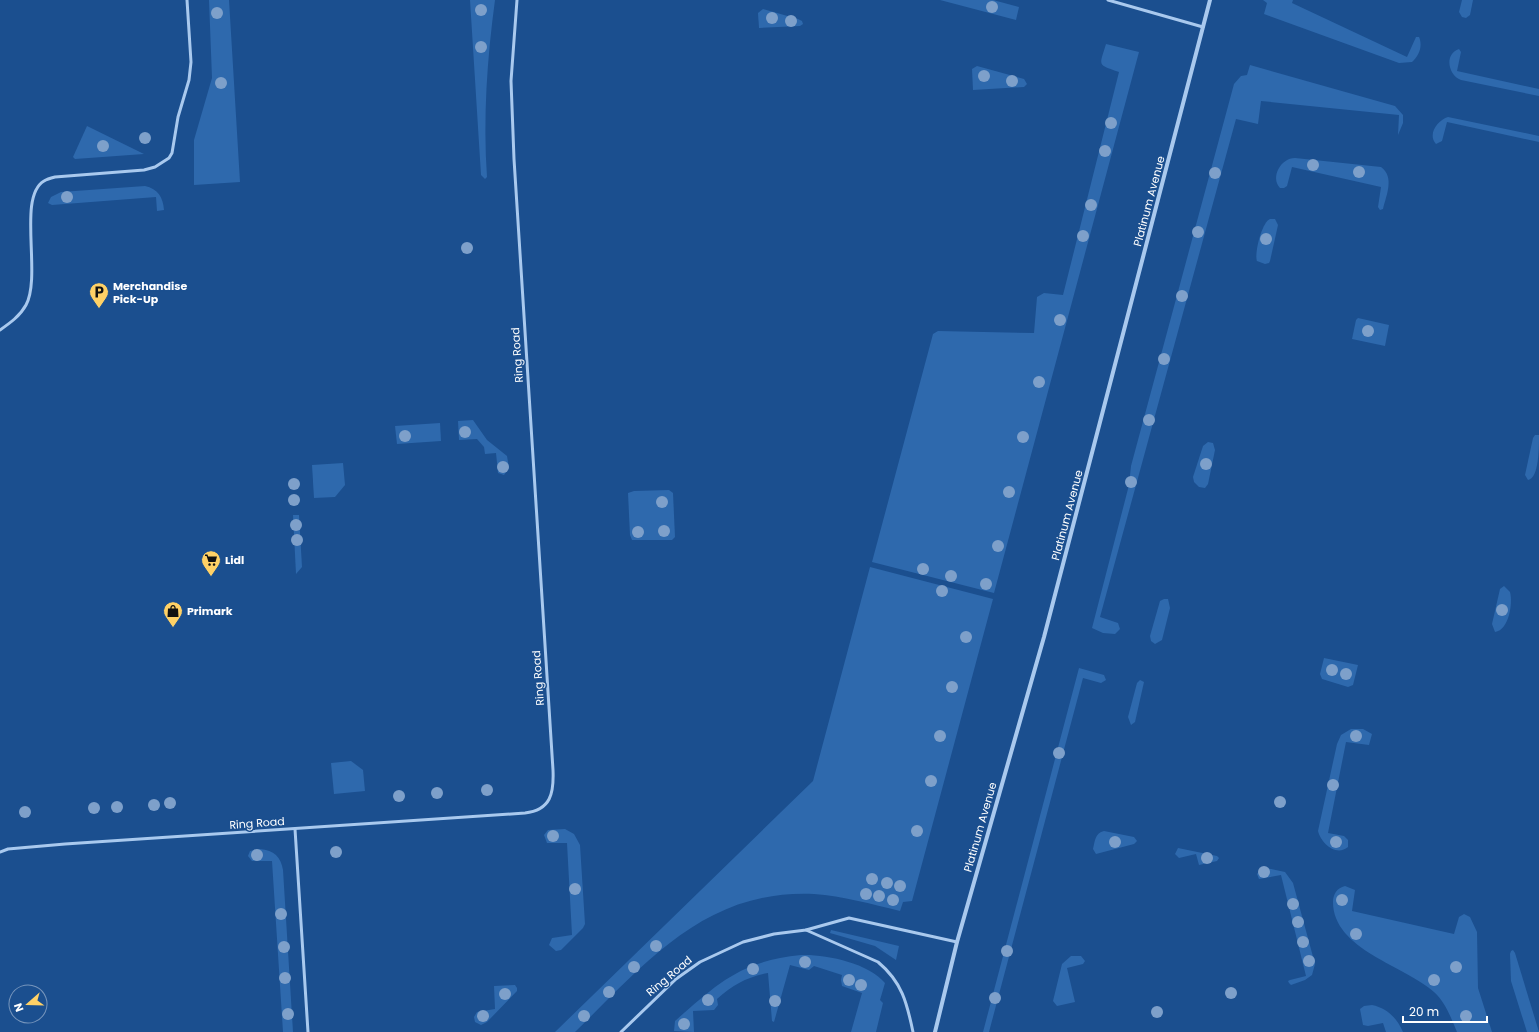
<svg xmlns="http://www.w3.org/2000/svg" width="1539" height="1032" font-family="Poppins,sans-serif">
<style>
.green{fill:#2e69ad}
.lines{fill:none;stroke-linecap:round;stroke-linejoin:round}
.lane{stroke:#a9c9ee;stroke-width:3}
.street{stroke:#a9c9ee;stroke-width:4}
.tree{fill:#7ea0ca}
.labels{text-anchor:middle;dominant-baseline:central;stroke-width:3;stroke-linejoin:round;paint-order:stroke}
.street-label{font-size:11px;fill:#fff;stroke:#1b4f8f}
.poi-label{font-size:11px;font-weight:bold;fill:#fff;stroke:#1b4f8f;text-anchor:start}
</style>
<rect width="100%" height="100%" fill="#1b4f8f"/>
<g class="green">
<polygon points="209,0 229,0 240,182 194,185 194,140 212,78"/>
<path d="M470 0H495C487 59 483 118 487 177L485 179 481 175Z"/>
<polygon points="940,0 993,0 1019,7 1016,20"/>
<path d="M1263 0H1293L1292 3 1407 57 1416 37H1419C1423 46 1419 56 1412 62L1399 63 1264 14 1267 3Z"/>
<polygon points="1462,0 1473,0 1470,15 1466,18 1462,17 1459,12"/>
<polygon points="763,9 798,19 802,21 803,24 800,26 759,28 758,13"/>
<path d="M1106 44 1139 52 994 593 872 562 933 334 938 331 1034 333 1037 297 1044 293 1063 295 1119 72C1097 64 1099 67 1106 44Z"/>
<path d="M1459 49 1461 52 1457 71 1539 89V96L1461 80C1448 75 1444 54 1459 49Z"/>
<polygon points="1250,65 1395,106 1403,115 1403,123 1398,135 1399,115 1261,101 1258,124 1236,119 1100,617 1118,623 1120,629 1115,634 1103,633 1092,628 1129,485 1131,466 1234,84 1241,76 1247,75"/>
<polygon points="977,66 1024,79 1027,84 1024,87 973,90 972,69"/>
<path d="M1448 117 1539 136V142L1447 122 1442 141 1436 144C1427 134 1438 120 1448 117Z"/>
<polygon points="87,126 144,154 75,159 73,157"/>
<path d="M1295 158 1381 167C1395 177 1386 196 1383 209L1380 210 1378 207 1381 187 1292 167 1287 186 1284 188H1280C1270 177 1281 158 1295 158Z"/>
<path d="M145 186C158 189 163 197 164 210L157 211 156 197 52 205 48 203 51 197 61 192Z"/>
<path d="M1270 219H1275L1278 225 1270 261 1269 263 1265 264 1257 261C1254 253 1262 222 1270 219Z"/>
<polygon points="1358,318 1389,325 1385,346 1352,339 1356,320"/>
<polygon points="473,420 487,440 507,456 509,468 504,475 498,473 496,453 485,454 484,447 477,439 459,440 458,421"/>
<polygon points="440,423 441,441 397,444 395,426"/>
<path d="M1535 435H1539C1539 448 1539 478 1528 480L1525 475 1533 438Z"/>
<polygon points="1208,442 1213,443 1215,450 1208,484 1205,488 1199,487 1194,482 1193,477 1203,446"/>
<polygon points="343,463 345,485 335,497 314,498 312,465"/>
<polygon points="669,490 673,493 675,537 672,540 632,540 630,535 628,493 634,491"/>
<polygon points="293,515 299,515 302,567 296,574"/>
<path d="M870 567 993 599 912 901 903 902 900 911C871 904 843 896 814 894 705 889 646 963 575 1032H555L813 781Z"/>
<path d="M1504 586 1510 592C1513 603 1509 630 1495 632L1492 624 1500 589Z"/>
<polygon points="1164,599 1168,599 1170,608 1162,640 1155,644 1151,641 1150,636 1160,601"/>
<polygon points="1324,658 1358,665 1353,685 1348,687 1322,679 1320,674"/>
<polygon points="1079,668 1104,675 1106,680 1101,683 1083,678 989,1032 983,1032"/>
<polygon points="1140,680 1144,682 1135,722 1131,725 1128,717 1137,683"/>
<path d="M1351 729H1363L1372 734 1369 745 1346 742 1328 833 1344 836 1348 840V847C1336 857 1321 843 1318 831L1337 744 1341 735Z"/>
<polygon points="351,761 363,770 365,791 334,794 331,763"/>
<polygon points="565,829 574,834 580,845 585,924 583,928 561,950 556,951 549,945 552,938 572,935 567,843 547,843 544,835 548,830"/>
<path d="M1104 831 1134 837 1137 841 1134 844 1096 854 1093 849C1095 841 1095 833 1104 831Z"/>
<polygon points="1178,848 1217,856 1219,858 1217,861 1199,865 1196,854 1179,858 1175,854"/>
<path d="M260 849C274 850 281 857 283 870L293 1032H283L272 861H252L248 856 250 851Z"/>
<polygon points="1262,867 1285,872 1293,883 1315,964 1312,975 1305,980 1291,985 1289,983 1288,981 1290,980 1306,976 1281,875 1259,879 1257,874"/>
<path d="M1345 886 1355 890 1352 911 1454 934 1459 917 1464 914 1470 917 1477 932 1478 988 1492 1032H1457C1451 1018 1446 1003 1434 992 1406 966 1333 950 1333 902 1333 894 1337 888 1345 886Z"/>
<polygon points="831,930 899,946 896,960 875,946 830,933"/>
<polygon points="1513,950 1515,953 1539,1032 1527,1032 1511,981 1510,954 1511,951"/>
<path d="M801 955C825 954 869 963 885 983L880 1000 883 1003 876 1032H851L862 993 842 986 841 980 842 975 814 966 809 970 790 965 774 1022 772 1021 768 973C747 977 733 985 717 999L718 1005 714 1010 693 1011 694 1032 674 1031 675 1021C718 983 741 961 801 955Z"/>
<polygon points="1071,956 1081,956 1085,961 1083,964 1067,968 1075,1002 1057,1006 1053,1001 1062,964"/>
<polygon points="515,985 517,988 517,991 487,1022 481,1025 475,1022 474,1017 477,1012 495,1009 494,986"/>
<path d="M1372 1005C1387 1008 1397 1018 1403 1032H1386L1383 1023 1368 1026 1363 1025 1360 1009 1364 1006Z"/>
</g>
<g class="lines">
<g class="lane">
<polyline points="1108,0 1203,27"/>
<path d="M0 330C10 323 20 316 26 305 42 275 17 197 44 181 47 179 51 178 55 177L144 170 155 167 169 158 172 153 178 117 189 80 191 62 187 0"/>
<polyline points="295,829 308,1032"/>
<path d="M0 852 8 849 65 844 525 813C551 810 554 793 553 770L514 159 511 81 517 0"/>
<path d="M806 930 878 962C902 982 907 1003 913 1032"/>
<polyline points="621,1032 676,979 700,962 743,942 774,934 806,930 849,918 957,942"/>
</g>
<polyline class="street" points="935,1032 957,942 1044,637 1210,0"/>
</g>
<g class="tree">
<circle cx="992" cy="7" r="6"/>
<circle cx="481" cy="10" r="6"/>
<circle cx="217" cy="13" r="6"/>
<circle cx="772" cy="18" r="6"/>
<circle cx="791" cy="21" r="6"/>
<circle cx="481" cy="47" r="6"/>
<circle cx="984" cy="76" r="6"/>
<circle cx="1012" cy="81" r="6"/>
<circle cx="221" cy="83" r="6"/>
<circle cx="1111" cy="123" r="6"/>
<circle cx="145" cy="138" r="6"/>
<circle cx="103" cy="146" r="6"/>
<circle cx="1105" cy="151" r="6"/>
<circle cx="1313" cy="165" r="6"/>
<circle cx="1359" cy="172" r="6"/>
<circle cx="1215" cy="173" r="6"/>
<circle cx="67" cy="197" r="6"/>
<circle cx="1091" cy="205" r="6"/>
<circle cx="1198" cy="232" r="6"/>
<circle cx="1083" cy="236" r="6"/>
<circle cx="1266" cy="239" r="6"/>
<circle cx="467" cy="248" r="6"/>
<circle cx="1182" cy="296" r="6"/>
<circle cx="1060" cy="320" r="6"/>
<circle cx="1368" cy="331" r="6"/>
<circle cx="1164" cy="359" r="6"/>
<circle cx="1039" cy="382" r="6"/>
<circle cx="1149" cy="420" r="6"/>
<circle cx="465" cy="432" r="6"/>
<circle cx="405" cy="436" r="6"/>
<circle cx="1023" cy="437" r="6"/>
<circle cx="1206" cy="464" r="6"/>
<circle cx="503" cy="467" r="6"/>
<circle cx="1131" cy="482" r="6"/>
<circle cx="294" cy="484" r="6"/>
<circle cx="1009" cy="492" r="6"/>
<circle cx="294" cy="500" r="6"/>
<circle cx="662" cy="502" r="6"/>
<circle cx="296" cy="525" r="6"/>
<circle cx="664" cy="531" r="6"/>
<circle cx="638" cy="532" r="6"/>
<circle cx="297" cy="540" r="6"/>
<circle cx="998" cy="546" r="6"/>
<circle cx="923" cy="569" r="6"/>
<circle cx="951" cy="576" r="6"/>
<circle cx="986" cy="584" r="6"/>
<circle cx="942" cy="591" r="6"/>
<circle cx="1502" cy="610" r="6"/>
<circle cx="966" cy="637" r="6"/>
<circle cx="1332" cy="670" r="6"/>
<circle cx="1346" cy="674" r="6"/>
<circle cx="952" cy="687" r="6"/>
<circle cx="940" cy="736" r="6"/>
<circle cx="1356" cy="736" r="6"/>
<circle cx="1059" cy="753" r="6"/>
<circle cx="931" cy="781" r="6"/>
<circle cx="1333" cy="785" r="6"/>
<circle cx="487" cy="790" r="6"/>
<circle cx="437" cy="793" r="6"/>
<circle cx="399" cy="796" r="6"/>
<circle cx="1280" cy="802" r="6"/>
<circle cx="170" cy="803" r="6"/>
<circle cx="154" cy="805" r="6"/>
<circle cx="117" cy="807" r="6"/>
<circle cx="94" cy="808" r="6"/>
<circle cx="25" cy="812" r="6"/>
<circle cx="917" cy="831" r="6"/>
<circle cx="553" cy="836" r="6"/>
<circle cx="1115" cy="842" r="6"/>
<circle cx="1336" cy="842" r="6"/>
<circle cx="336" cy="852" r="6"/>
<circle cx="257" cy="855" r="6"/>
<circle cx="1207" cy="858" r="6"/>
<circle cx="1264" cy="872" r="6"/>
<circle cx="872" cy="879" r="6"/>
<circle cx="887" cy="883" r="6"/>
<circle cx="900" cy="886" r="6"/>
<circle cx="575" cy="889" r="6"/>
<circle cx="866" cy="894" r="6"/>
<circle cx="879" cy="896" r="6"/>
<circle cx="893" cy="900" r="6"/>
<circle cx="1342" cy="900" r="6"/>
<circle cx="1293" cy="904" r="6"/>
<circle cx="281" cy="914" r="6"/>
<circle cx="1298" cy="922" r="6"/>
<circle cx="1356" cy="934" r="6"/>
<circle cx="1303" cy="942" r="6"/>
<circle cx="656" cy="946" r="6"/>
<circle cx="284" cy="947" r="6"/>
<circle cx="1007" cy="951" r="6"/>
<circle cx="1309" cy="961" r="6"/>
<circle cx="805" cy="962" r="6"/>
<circle cx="634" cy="967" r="6"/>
<circle cx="1456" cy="967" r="6"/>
<circle cx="753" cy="969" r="6"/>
<circle cx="285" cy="978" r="6"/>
<circle cx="849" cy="980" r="6"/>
<circle cx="1434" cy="980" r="6"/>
<circle cx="861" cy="985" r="6"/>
<circle cx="609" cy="992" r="6"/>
<circle cx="1231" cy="993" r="6"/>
<circle cx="505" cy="994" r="6"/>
<circle cx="995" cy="998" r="6"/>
<circle cx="708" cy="1000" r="6"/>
<circle cx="775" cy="1001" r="6"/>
<circle cx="1157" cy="1012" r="6"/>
<circle cx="288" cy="1014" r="6"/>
<circle cx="483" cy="1016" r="6"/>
<circle cx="584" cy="1016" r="6"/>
<circle cx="1466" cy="1016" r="6"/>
<circle cx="684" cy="1024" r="6"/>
</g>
<defs>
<symbol id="parking-pin" viewBox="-11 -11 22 30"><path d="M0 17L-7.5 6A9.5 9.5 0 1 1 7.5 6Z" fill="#ffd166" stroke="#1b4f8f"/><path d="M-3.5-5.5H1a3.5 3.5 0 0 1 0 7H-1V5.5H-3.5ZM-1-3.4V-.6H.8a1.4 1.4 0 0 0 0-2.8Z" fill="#111"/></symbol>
<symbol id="supermarket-pin" viewBox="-11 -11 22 30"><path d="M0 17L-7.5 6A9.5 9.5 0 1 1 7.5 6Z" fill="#ffd166" stroke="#1b4f8f"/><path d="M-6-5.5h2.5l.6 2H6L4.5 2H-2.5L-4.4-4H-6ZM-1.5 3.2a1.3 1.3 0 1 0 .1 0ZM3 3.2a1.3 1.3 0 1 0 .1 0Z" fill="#111"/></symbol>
<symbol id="shop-pin" viewBox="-11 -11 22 30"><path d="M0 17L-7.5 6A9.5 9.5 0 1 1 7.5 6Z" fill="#ffd166" stroke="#1b4f8f"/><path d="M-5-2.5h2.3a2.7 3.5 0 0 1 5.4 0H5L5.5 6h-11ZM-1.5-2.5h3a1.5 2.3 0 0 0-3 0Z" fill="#111"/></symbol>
</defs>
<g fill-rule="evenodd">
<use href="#parking-pin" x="88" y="281" width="22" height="30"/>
<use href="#supermarket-pin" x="200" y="549" width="22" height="30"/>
<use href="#shop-pin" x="162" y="600" width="22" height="30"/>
</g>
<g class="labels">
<g class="street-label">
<text transform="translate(1149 201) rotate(-75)">Platinum Avenue</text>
<text transform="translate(517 355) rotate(-94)">Ring Road</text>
<text transform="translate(1067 515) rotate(-75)">Platinum Avenue</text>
<text transform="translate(538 678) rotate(-94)">Ring Road</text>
<text transform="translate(257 823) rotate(-4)">Ring Road</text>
<text transform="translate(980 827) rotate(-74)">Platinum Avenue</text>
<text transform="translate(669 976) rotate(-40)">Ring Road</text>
</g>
<g class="poi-label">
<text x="113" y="286">Merchandise<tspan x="113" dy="13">Pick-Up</tspan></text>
<text x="225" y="560">Lidl</text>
<text x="187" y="611">Primark</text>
</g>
</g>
<g transform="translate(28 1004) rotate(250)"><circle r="19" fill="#1b4f8f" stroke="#7695bc"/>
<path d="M0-3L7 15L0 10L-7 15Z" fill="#ffd166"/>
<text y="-6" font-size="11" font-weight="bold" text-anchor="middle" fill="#ffffff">N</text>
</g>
<path d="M1403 1016v6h84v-6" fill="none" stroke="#ffffff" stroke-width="2"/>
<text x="1409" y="1016" font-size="12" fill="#ffffff" stroke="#1b4f8f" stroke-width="3" paint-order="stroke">20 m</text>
</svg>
